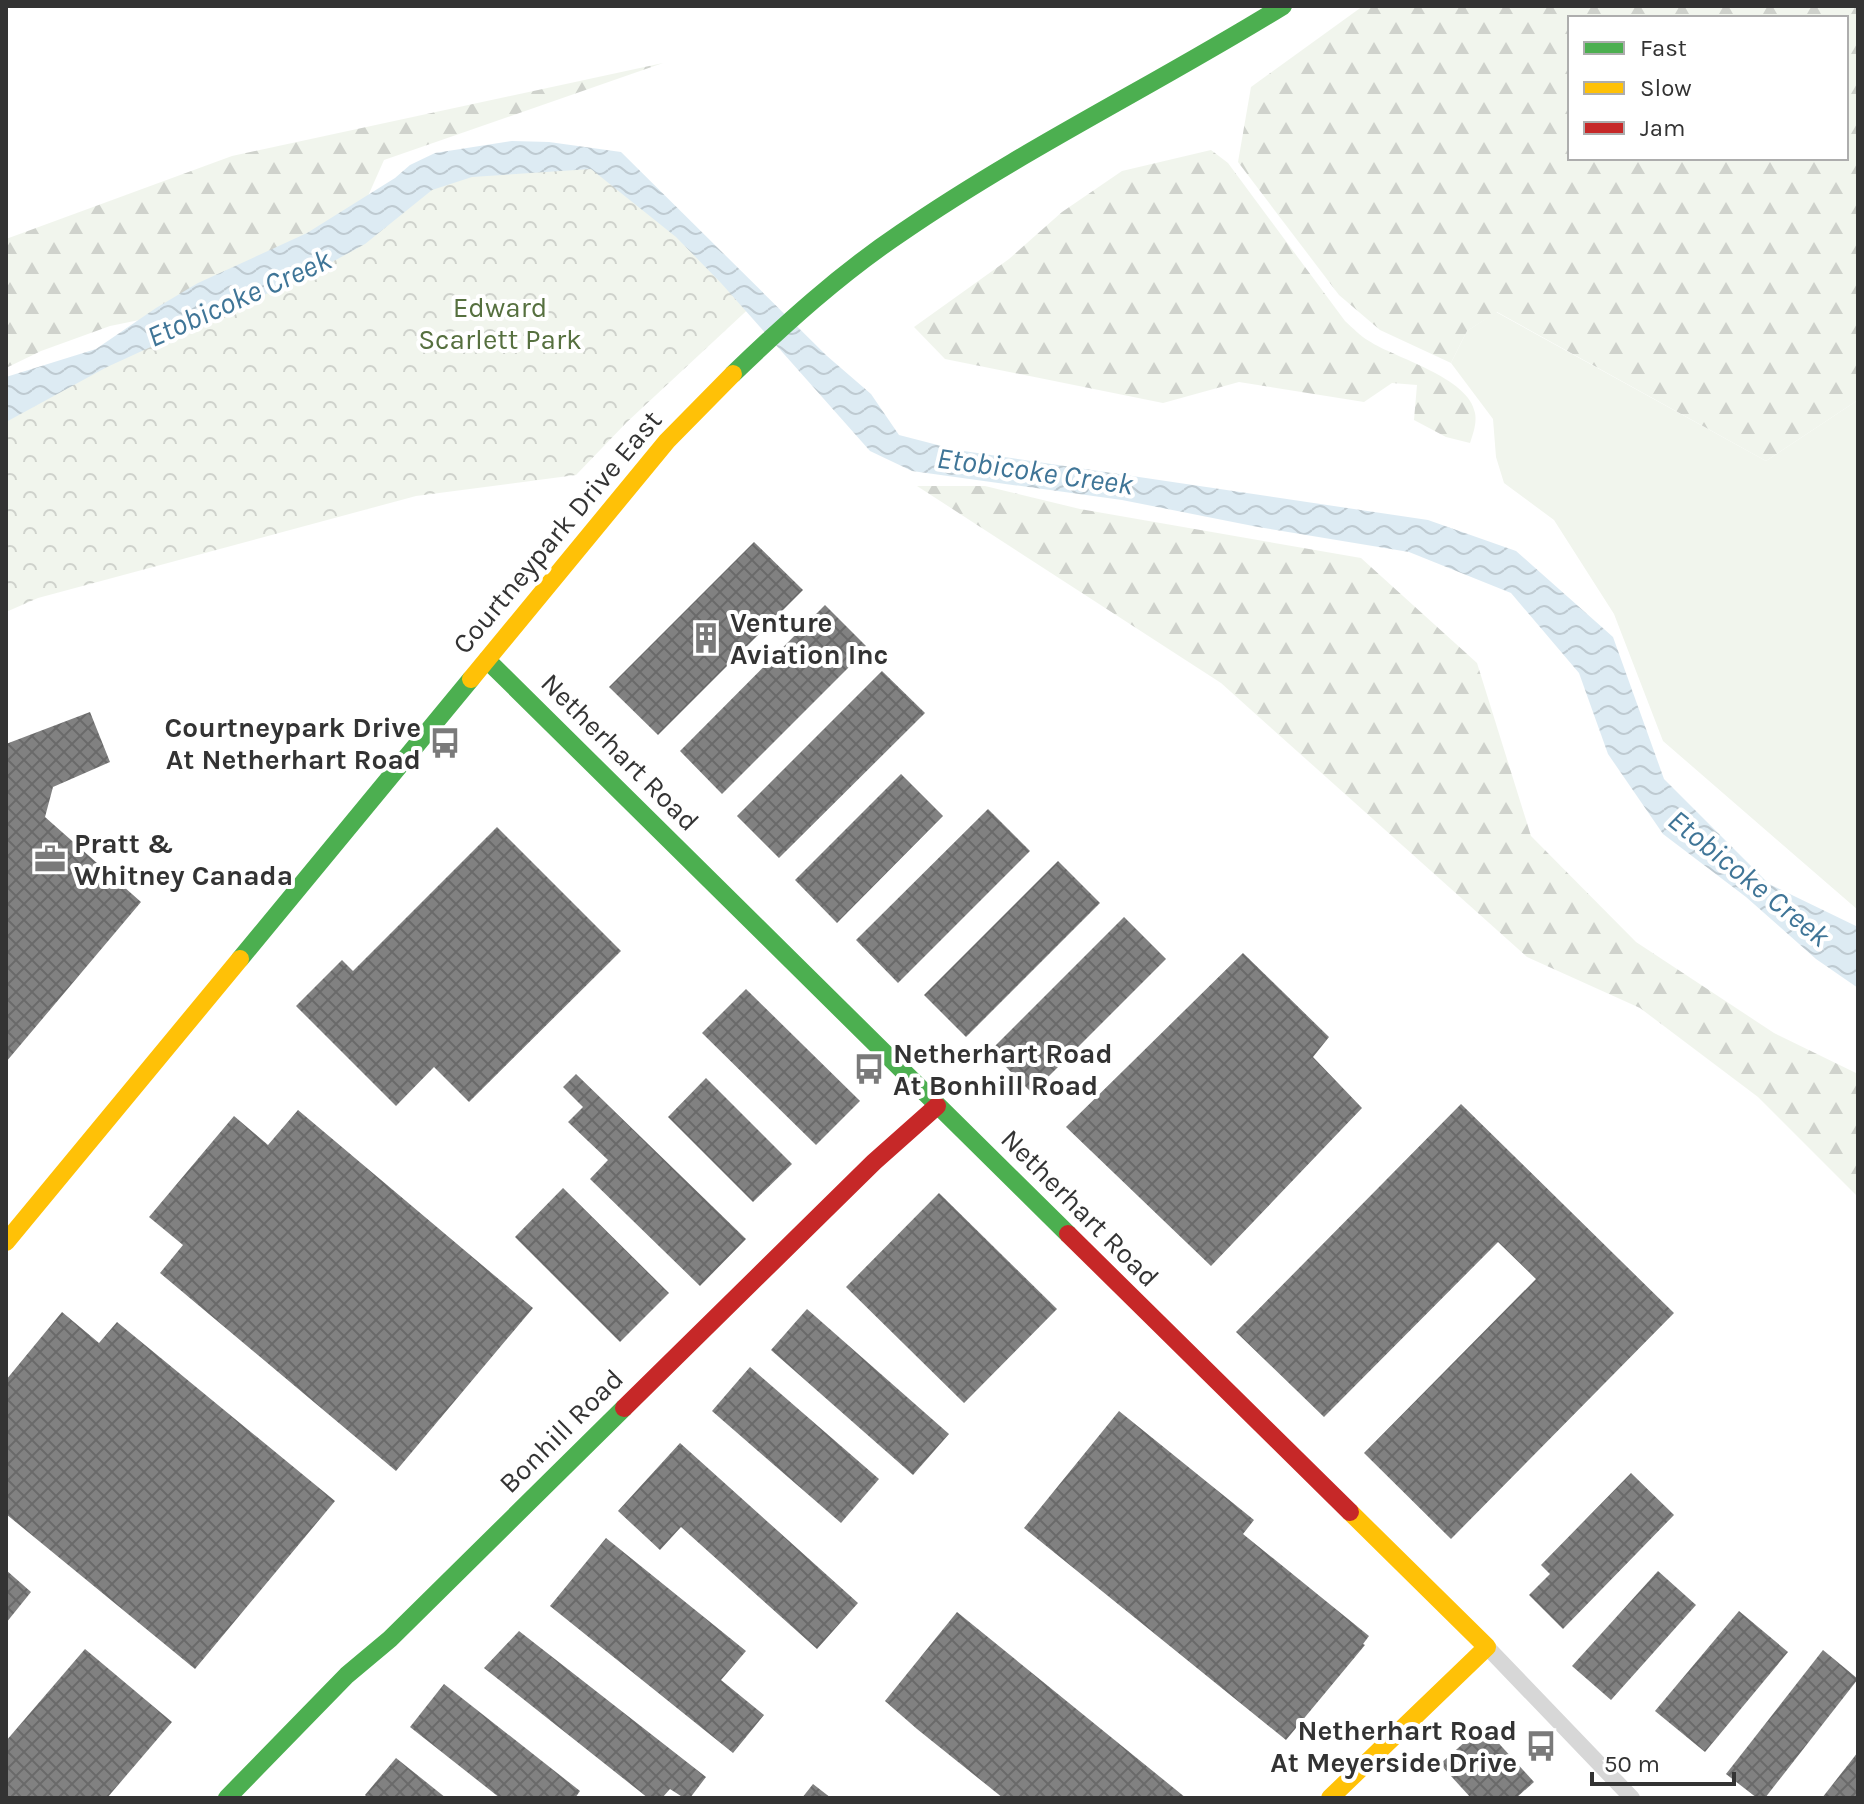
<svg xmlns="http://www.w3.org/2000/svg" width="1864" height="1804" font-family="Karla,sans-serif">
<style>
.green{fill:#f1f5ed}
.forest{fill:url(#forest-firs);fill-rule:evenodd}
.park{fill:url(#park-crowns)}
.water{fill:url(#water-waves)}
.building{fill:url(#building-cross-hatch)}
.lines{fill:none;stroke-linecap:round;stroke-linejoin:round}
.street{stroke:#d7d7d7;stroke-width:16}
.fast{stroke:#4caf50;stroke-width:18}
.slow{stroke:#ffc107;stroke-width:18}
.jam{stroke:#c62828;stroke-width:18}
.labels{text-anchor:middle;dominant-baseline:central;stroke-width:8;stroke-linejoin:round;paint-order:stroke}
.park-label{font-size:28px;fill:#56703f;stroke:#fff}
.street-label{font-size:28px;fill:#333;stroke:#fff}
.poi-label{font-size:28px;font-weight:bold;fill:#333;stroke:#fff;text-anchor:start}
.water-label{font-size:30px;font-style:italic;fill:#3f7597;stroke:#fff}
</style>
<defs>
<pattern id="forest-firs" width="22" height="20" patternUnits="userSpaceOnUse" patternTransform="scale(2)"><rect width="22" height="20" fill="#f1f5ed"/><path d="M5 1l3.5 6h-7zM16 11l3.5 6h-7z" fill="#cfd2cc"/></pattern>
<pattern id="park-crowns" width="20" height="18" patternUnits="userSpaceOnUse" patternTransform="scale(2)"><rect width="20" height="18" fill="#f1f5ed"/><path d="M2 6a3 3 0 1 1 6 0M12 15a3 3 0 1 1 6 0" fill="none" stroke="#cfd2cc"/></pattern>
<pattern id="water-waves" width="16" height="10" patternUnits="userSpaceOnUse" patternTransform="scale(2)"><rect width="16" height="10" fill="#ddebf3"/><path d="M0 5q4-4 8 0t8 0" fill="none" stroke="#becad1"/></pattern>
<pattern id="building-cross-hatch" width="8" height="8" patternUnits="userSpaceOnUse" patternTransform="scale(2)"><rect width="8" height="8" fill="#818181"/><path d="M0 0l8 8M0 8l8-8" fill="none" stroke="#6a6a6a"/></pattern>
</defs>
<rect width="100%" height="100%" fill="#fff"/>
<polygon class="green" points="1496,312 1766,461 1858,400 1858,910 1663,741 1614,614 1554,520 1504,483 1496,457 1493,419 1451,363 1467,331"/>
<g class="forest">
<path d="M1363 6H1858V400L1766 461 1497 312 1467 331 1451 363 1380 330 1339 295 1238 162 1251 87ZM1570 18H1846V158H1570Z"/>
<polygon points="663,63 384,160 360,214 154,317 110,326 41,351 6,368 6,239 232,156"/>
<path d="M1211 150 1228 163 1345 321C1353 328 1360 336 1369 341 1394 358 1469 377 1475 413 1477 423 1473 434 1470 443L1446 437 1414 420 1417 385 1392 383 1364 402 1239 382 1163 403 945 359 914 327 1009 259 1062 212 1122 171Z"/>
<polygon points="917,486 985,486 1080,509 1361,558 1477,663 1531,836 1636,942 1774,1033 1858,1074 1858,1197 1758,1097 1640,1008 1527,957 1221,683"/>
</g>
<polygon class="park" points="594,158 757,301 627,422 576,475 416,496 38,598 6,612 6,407 425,176"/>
<polygon class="water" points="512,141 549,142 621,152 827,356 871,394 899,435 957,450 1428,520 1516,551 1613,637 1664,779 1769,884 1858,927 1858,988 1816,959 1746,897 1663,834 1608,754 1579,673 1511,593 1409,552 1258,527 1122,500 912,471 870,451 721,283 676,237 591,169 472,177 432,190 365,244 312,273 107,367 6,422 6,377 96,349 156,308 198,283 307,233 395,178 410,165 435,153"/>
<g class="building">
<polygon points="754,542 803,590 658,735 609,687"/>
<polygon points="825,605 868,648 722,794 680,751"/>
<polygon points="882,671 925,713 779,858 737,816"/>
<polygon points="90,712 110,762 53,787 45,817 141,902 6,1062 6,744"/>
<polygon points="901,774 943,816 837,923 795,880"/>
<polygon points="988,809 1030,851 898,983 856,940"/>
<polygon points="497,827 621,951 469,1102 434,1067 396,1106 296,1006 342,960 353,971"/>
<polygon points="1058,861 1100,903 966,1037 924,995"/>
<polygon points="1124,917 1166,959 1032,1093 990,1051"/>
<polygon points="1243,953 1329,1037 1313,1057 1362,1108 1211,1266 1066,1127"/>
<polygon points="746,989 860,1101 816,1145 702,1033"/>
<polygon points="576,1074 746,1239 700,1286 590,1179 608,1160 568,1122 583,1107 563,1087"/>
<polygon points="706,1078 792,1164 753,1202 668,1117"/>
<polygon points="1461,1104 1674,1313 1451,1539 1364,1453 1536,1279 1498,1242 1324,1417 1236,1332"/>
<polygon points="298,1110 533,1308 396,1471 160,1273 183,1245 149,1217 234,1116 268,1145"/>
<polygon points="563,1188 669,1293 620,1342 515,1237"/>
<polygon points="939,1193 1057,1309 964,1403 846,1287"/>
<polygon points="807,1309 949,1434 913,1475 771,1350"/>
<polygon points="62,1312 99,1343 117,1322 335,1501 195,1669 6,1514 6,1380"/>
<polygon points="750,1367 879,1479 841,1523 712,1411"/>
<polygon points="1119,1411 1254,1520 1243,1534 1369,1636 1363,1644 1365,1645 1286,1740 1024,1528"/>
<polygon points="680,1443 858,1603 817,1649 681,1527 660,1550 618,1511"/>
<polygon points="1631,1473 1674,1515 1563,1629 1529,1595 1550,1574 1541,1565"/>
<polygon points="606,1538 746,1651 721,1680 764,1715 733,1753 550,1606"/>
<polygon points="6,1570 31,1592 6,1623"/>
<polygon points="1658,1571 1696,1605 1611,1700 1572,1666"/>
<polygon points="1739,1611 1788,1652 1705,1752 1655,1711"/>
<polygon points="957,1612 1186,1798 1003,1798 917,1729 885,1701"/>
<polygon points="519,1631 706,1777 690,1798 684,1798 670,1789 662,1798 648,1798 484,1668"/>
<polygon points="85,1649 172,1722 107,1798 6,1798 6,1741"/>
<polygon points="1823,1650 1858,1679 1765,1798 1757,1798 1726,1774"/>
<polygon points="444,1684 580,1791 575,1798 500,1798 410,1727"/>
<polygon points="1483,1726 1534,1782 1516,1798 1471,1798 1440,1764"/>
<polygon points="1858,1752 1858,1798 1822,1798"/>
<polygon points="396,1758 446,1798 368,1798 365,1795"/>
<polygon points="813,1784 831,1798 802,1798"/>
</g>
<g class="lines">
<polyline class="street" points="1487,1647 1632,1798"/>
<g class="fast">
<path d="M733 374C786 323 840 274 901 233 1023 149 1157 84 1283 6"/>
<polyline points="487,660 1068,1234"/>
<polyline points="240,959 471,679"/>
<polyline points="227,1798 347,1675 390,1639 624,1408"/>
</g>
<g class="slow">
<polyline points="471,679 667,441 733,374"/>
<polyline points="6,1242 240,959"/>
<polyline points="1330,1798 1487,1647 1350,1512"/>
</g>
<g class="jam">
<polyline points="1068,1234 1350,1512"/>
<polyline points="624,1408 874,1162 937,1106"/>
</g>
</g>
<defs>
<symbol id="building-bare" viewBox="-9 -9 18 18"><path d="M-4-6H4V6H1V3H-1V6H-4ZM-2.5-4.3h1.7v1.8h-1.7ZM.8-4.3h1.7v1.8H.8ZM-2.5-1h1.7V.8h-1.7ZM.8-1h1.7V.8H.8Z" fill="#7a7a7a" stroke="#fff" stroke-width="2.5" paint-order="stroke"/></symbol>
<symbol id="bus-bare" viewBox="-9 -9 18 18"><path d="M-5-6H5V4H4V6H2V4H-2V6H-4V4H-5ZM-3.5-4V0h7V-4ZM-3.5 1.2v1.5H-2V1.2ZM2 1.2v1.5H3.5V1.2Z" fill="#7a7a7a" stroke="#fff" stroke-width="2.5" paint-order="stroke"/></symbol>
<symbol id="office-bare" viewBox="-9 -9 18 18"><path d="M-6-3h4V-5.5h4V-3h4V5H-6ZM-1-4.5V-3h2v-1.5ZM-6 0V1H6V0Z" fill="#7a7a7a" stroke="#fff" stroke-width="2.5" paint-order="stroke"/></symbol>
</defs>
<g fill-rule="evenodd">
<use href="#building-bare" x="684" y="616" width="44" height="44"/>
<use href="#bus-bare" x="423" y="721" width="44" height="44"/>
<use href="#office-bare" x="28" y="837" width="44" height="44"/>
<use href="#bus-bare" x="847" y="1047" width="44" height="44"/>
<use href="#bus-bare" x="1519" y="1724" width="44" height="44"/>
</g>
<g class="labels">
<g class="park-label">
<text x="500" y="307">Edward<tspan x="500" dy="32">Scarlett Park</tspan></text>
</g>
<g class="street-label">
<text transform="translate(557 532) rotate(-50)">Courtneypark Drive East</text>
<text transform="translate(620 752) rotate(45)">Netherhart Road</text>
<text transform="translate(1080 1208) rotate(45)">Netherhart Road</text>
<text transform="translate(561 1431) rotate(-45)">Bonhill Road</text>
</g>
<g class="poi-label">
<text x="730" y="622">Venture<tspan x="730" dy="32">Aviation Inc</tspan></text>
<text x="421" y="727" text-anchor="end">Courtneypark Drive<tspan x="421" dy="32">At Netherhart Road</tspan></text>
<text x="74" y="843">Pratt &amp;<tspan x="74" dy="32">Whitney Canada</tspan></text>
<text x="893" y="1053">Netherhart Road<tspan x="893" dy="32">At Bonhill Road</tspan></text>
<text x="1517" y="1730" text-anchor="end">Netherhart Road<tspan x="1517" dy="32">At Meyerside Drive</tspan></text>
</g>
<g class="water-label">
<text transform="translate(239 298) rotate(-24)">Etobicoke Creek</text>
<text transform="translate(1035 471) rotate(8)">Etobicoke Creek</text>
<text transform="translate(1749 878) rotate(39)">Etobicoke Creek</text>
</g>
</g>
<rect width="1864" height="1804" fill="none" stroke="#333333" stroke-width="16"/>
<rect x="1568" y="16" width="280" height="144" fill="#ffffff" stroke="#adadad" stroke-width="2"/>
<rect x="1584" y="42" width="40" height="12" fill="#4caf50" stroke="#adadad" stroke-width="2"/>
<text x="1640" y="56" font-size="24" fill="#333333">Fast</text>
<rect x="1584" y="82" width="40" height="12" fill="#ffc107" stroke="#adadad" stroke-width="2"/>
<text x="1640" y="96" font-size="24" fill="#333333">Slow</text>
<rect x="1584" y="122" width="40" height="12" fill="#c62828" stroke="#adadad" stroke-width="2"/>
<text x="1640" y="136" font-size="24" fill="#333333">Jam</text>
<path d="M1592 1772v12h142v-12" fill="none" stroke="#333333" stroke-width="4"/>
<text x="1604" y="1772" font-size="24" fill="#333333" stroke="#ffffff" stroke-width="6" paint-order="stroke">50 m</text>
</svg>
